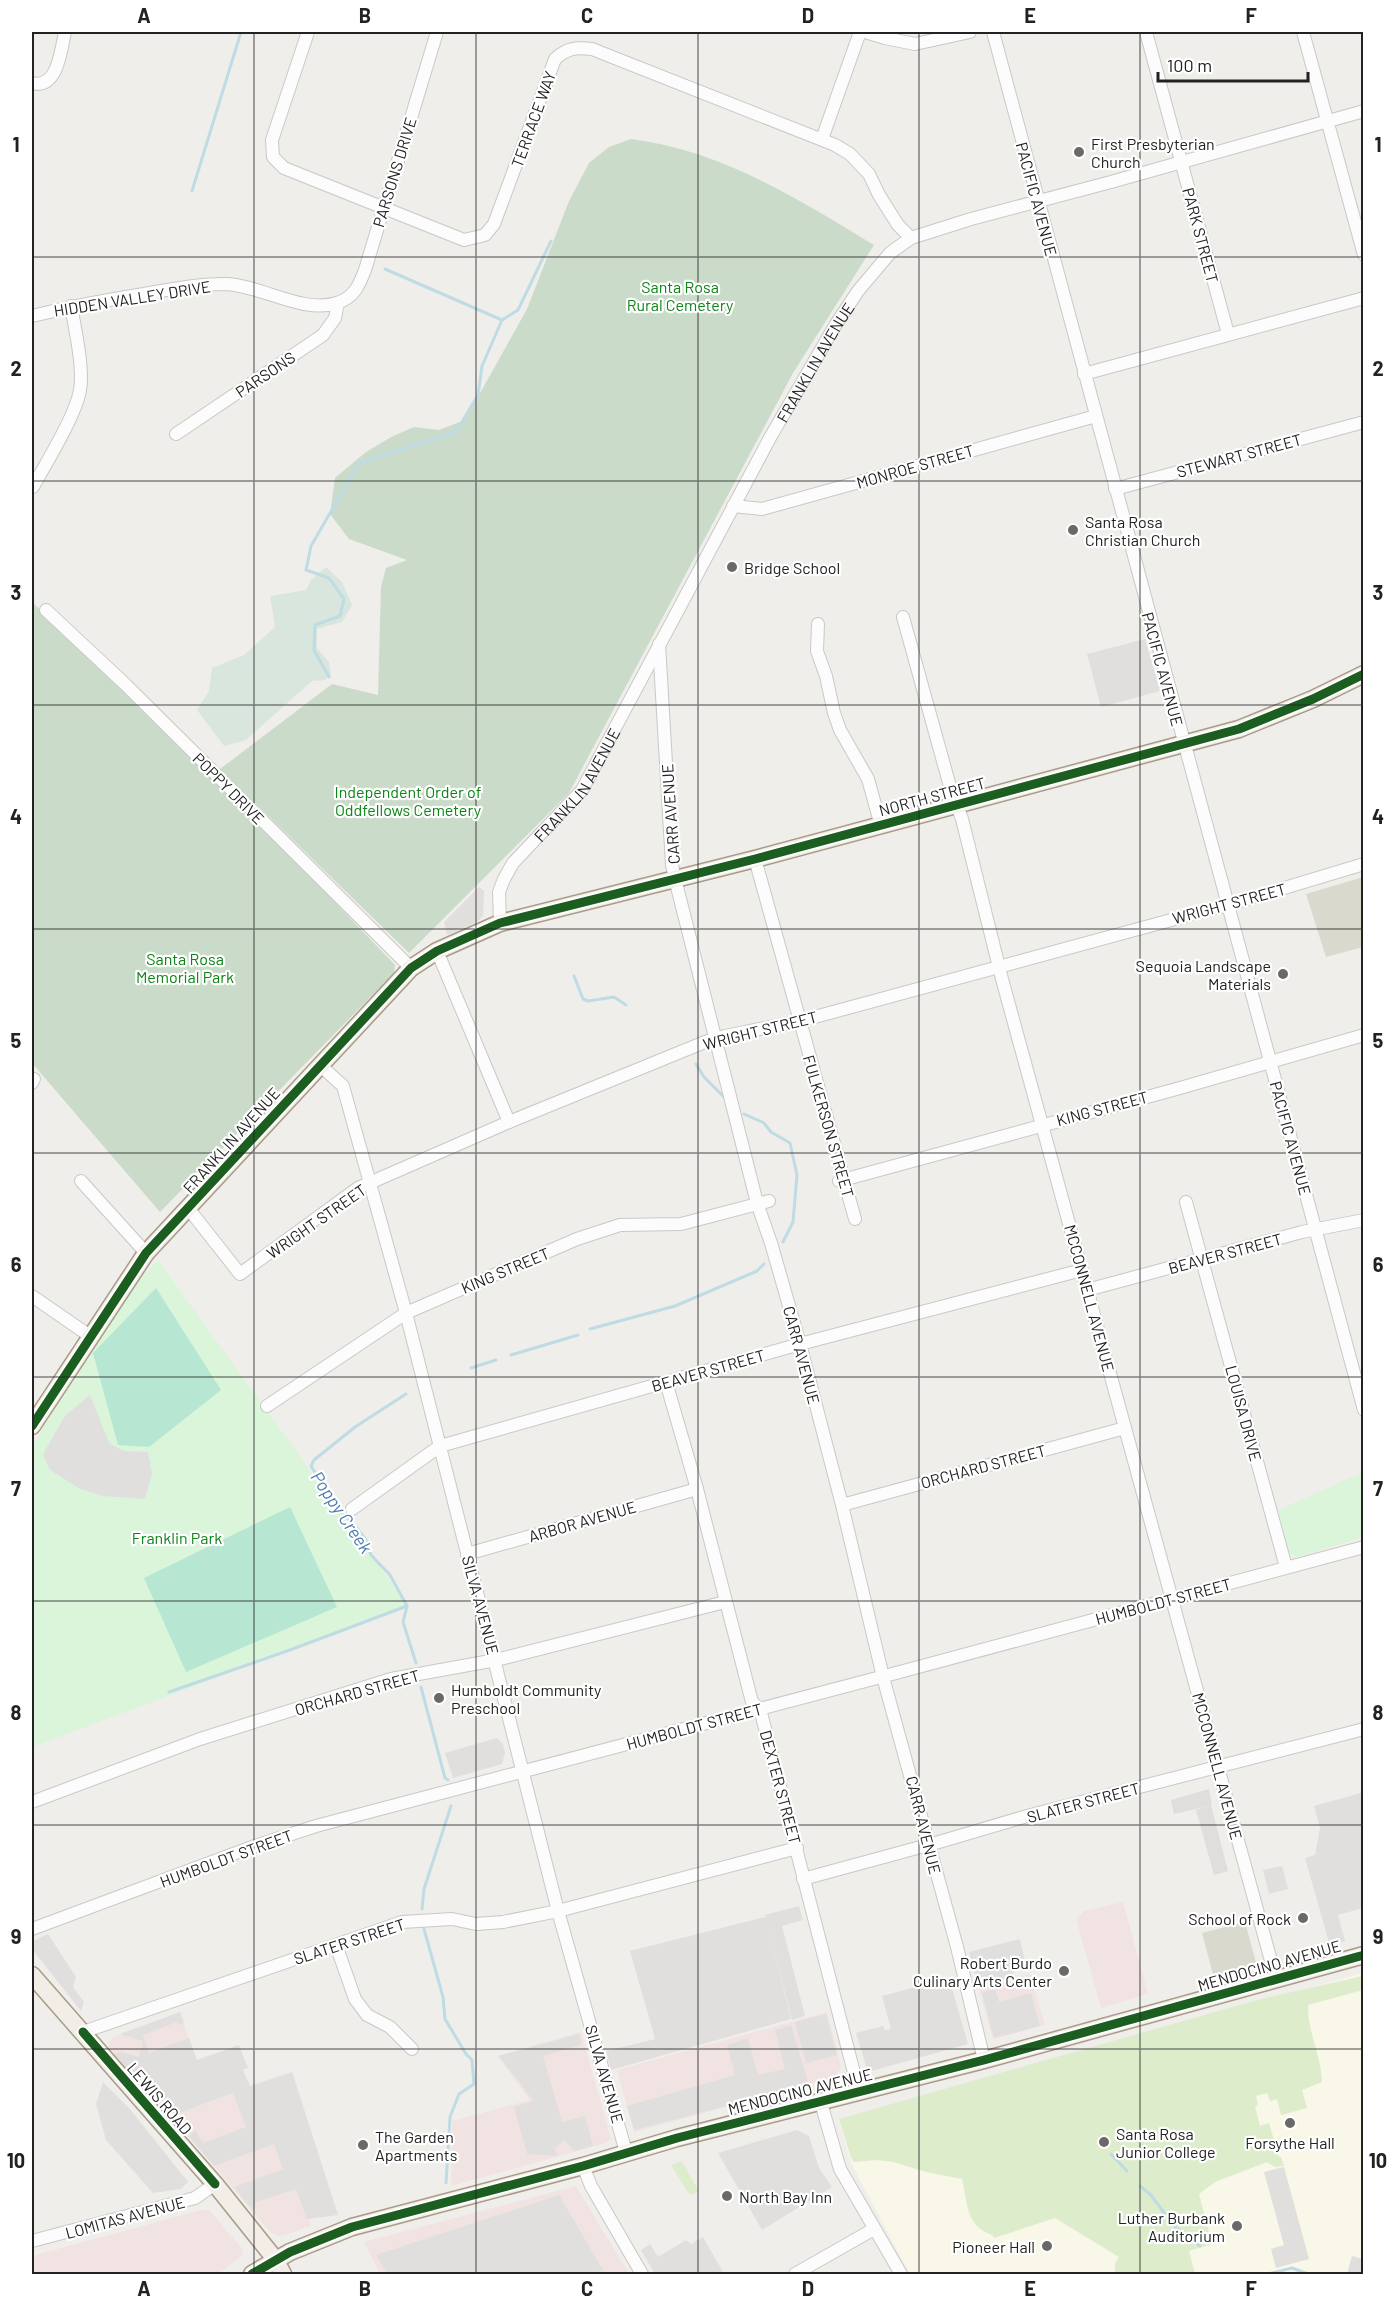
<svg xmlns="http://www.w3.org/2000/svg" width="1395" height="2306" font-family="Barlow,sans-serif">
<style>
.residential{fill:#dfdedc}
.commercial{fill:#f1e3e1}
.education{fill:#f8f7e8}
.construction{fill:#d9d9cd}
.grass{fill:#ddeccb}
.wetland{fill:#d9e6de}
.cemetery{fill:#cadbca}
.park{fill:#daf5da}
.pitch{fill:#b7e6d2}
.parking{fill:#e0dfde}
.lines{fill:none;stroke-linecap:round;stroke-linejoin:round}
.stream{stroke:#bfdbe3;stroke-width:3}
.minor-casing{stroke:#c9c8c7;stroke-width:14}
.major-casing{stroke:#a79c86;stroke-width:19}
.minor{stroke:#fdfcfc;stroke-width:12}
.major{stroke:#f3ede7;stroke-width:16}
.cycleway-casing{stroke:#fff;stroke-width:13}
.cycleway{stroke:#1b5e20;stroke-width:9}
.grid{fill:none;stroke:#222;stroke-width:1.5;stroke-opacity:0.55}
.poi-dot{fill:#6a6968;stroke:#fff;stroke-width:2}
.labels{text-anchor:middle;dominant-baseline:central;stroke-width:4.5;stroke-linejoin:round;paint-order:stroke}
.street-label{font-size:16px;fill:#222;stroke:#fff}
.poi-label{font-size:16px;fill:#222;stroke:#fff;text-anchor:start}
.park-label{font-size:16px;fill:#0c8416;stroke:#fff}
.water-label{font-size:18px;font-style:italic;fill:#4a7aab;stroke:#fff}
.neatline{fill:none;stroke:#222;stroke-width:2}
.grid-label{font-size:20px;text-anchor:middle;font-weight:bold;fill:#222}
</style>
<rect width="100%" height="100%" fill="#f0eeeb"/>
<polygon class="residential" points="1209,1789 1212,1804 1211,1805 1228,1871 1214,1875 1196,1810 1208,1806 1174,1814 1171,1800"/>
<g class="commercial">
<polygon points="1123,1902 1148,1994 1101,2008 1076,1919 1084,1911"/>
<polygon points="1030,1974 1045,2025 993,2039 979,1989"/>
<polygon points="180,2012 196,2060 137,2080 109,2048 109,2044 112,2038"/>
<polygon points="827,2012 841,2067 836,2077 634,2132 617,2070"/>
<polygon points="581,2032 611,2139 606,2143 451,2186 452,2121 530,2100 497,2056"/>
<polygon points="292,2072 338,2215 308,2219 311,2226 285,2235 279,2236 271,2233 189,2137 175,2115"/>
<polygon points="576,2186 629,2274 380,2274 364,2242"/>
<polygon points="201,2210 209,2210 243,2250 242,2256 218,2274 32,2274 32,2256"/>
</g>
<polygon class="education" points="1363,1973 1363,2274 910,2274 851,2163 839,2121"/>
<g class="construction">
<polygon points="1363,877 1363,947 1326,957 1306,894"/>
<polygon points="1245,1922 1257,1966 1214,1978 1202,1933"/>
</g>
<g class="grass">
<path d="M1363 1976V1990L1308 2005C1308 2035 1321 2054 1322 2082L1302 2090 1307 2108 1281 2115 1277 2099 1270 2101 1267 2093 1256 2096 1258 2105 1255 2106 1260 2126 1269 2123 1279 2157H1281L1284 2166 1275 2167 1267 2162 1215 2182 1199 2194 1212 2244 1189 2251 1195 2274H1115V2263L1119 2257 1055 2218 994 2238 992 2235C965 2225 968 2203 962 2179L926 2172 893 2162 876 2160 854 2162 851 2158 839 2119 1257 2000Z"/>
<polygon points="682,2161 698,2190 694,2194 689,2194 671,2165"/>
</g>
<polygon class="wetland" points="326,567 342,582 352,605 342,622 317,629 317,648 329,662 331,675 325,680 312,681 246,740 224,746 197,710 209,691 212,668 244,655 275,627 270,596 306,590 311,580"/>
<g class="cemetery">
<path d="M631 139C721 150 798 199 874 245L793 373 569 793 409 953 220 769 332 684 378 695 381 587 386 568 407 560 349 539 330 514 335 478 366 452 393 436 414 427 439 430 465 420 527 309 569 201 589 163 609 147Z"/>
<polygon points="32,602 106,672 140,709 280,845 395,965 394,973 160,1212 32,1063"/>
</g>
<g class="park">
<polygon points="158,1260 408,1606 32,1747 32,1447 90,1350 136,1283"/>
<polygon points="1363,1472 1363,1537 1298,1557 1289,1554 1278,1510"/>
</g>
<g class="pitch">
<polygon points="156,1288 221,1390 149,1447 118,1445 93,1353"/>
<polygon points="290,1507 337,1607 186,1672 144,1578"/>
</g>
<g class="parking">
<polygon points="1145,639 1160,691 1101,707 1087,654"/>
<polygon points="479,887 484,891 483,916 477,922 447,935 444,922"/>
<polygon points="90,1395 109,1443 124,1451 148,1452 152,1474 145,1499 103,1496 80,1489 50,1470 43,1454 65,1416"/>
<polygon points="497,1738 503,1744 505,1753 502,1764 453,1778 445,1753"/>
<polygon points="1361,1793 1364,1802 1363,1908 1338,1915 1345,1941 1330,1946 1305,1858 1315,1855 1320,1828 1314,1806"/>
<polygon points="1282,1866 1288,1889 1269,1894 1263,1870"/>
<polygon points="799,1906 803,1920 782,1926 805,2016 792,2020 768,1926 791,2019 611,2070 606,2051 655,2039 630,1951 765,1917 766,1919 765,1915"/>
<polygon points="48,1934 76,1977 73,1987 84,2002 81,2011 32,1949 33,1941"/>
<polygon points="1020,1939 1025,1962 1008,1978 978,1985 969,1952"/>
<polygon points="949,1978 968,2044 868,2072 856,2033 883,2026 885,2030 891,2029 882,1996"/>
<polygon points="995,1989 999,2002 1031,1993 1040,2026 994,2038 982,1993"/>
<polygon points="180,2012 184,2023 179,2025 177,2022 143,2035 149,2053 189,2038 197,2060 239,2045 248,2068 243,2070 250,2086 292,2072 338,2215 307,2219 296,2189 256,2202 253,2211 234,2187 283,2169 274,2144 214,2166 189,2137 195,2130 203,2143 246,2127 233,2093 175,2115 143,2079 137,2080 114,2054 121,2052 139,2057 143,2041 120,2034"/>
<polygon points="826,2014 837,2055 806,2063 795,2022"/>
<polygon points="791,2025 809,2085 634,2130 627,2106 735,2075 727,2045 748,2038 758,2075 785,2069 775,2030"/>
<polygon points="579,2034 581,2045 543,2056 562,2122 585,2116 593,2146 574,2151 564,2140 555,2148 557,2156 527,2154 514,2107 533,2101 539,2108 499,2056"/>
<polygon points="103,2082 129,2108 188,2182 181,2189 153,2193 106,2140 96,2104"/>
<polygon points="797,2130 809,2136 819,2168 832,2187 762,2230 718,2153"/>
<polygon points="1284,2167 1309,2259 1276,2268 1271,2249 1284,2245 1264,2172"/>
<polygon points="559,2195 603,2270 593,2274 387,2274 376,2255"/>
<polygon points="703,2237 724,2274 655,2274 641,2250 650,2244 658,2257 686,2240 691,2244"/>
<polygon points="1352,2256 1363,2259 1363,2274 1347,2274"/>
</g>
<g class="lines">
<g class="stream">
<polyline points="192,191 241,32"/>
<polyline points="385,269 502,320"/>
<polyline points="502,320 518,310 551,241"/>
<polyline points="329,677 314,650 315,625 340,616 344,599 329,578 306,570 311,546 359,463 456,432 478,395 482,366 502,320"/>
<polyline points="574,976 583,999 588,1001 614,997 626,1005"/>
<polyline points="696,1064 704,1077 726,1099"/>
<polyline points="744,1114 764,1123 771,1132 790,1143 797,1175 793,1222 783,1242"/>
<polyline points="590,1329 675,1306 757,1271 764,1264"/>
<polyline points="511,1355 578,1335"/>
<polyline points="471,1368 496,1360"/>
<polyline points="406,1394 355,1427 314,1460 311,1466 329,1494 337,1501 342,1513 356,1527 366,1540 371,1555 390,1575 407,1606 403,1622 416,1663"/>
<polyline points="421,1687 445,1778 448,1780"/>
<polyline points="169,1692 290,1650 407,1606"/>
<polyline points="422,1909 424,1889 451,1806"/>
<polyline points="424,1929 443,1997 445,2019 466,2054 472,2060 474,2084 459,2094 450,2117 446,2183"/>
<polyline points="1111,2154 1127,2171"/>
<polyline points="1140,2186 1151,2195 1173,2225 1200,2246"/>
<polyline points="1268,2274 1292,2268 1308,2274"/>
</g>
<defs>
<g id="minor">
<path d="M308 32 272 140 273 157 284 168 464 240 485 235 494 224 555 59C567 48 576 47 592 49L835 145 850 154 869 174 879 195 898 225 911 238"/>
<polyline points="865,32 885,38 915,44 970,32"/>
<polyline points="993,32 1364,1410"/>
<polyline points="1146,32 1228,334"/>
<polyline points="1303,32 1364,255"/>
<path d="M32 83C58 90 61 49 65 32"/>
<polyline points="822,139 860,32"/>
<path d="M32 316C69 307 106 300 144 294 171 289 198 284 225 284 261 285 302 314 337 303 355 297 359 285 365 270L437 32"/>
<polyline points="1084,374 1364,298"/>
<polyline points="176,434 323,335 335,318 338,303"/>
<path d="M33 487C46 463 76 415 80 390 84 368 75 329 71 306"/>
<polyline points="1115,489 1364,422"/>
<polyline points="733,506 762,509 1096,416"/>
<polyline points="46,610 126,685 411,968"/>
<polyline points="903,617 951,790 962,819 1002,979 1276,1979"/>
<polyline points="818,624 817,651 826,676 834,713 840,730 868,779 881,826"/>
<polyline points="659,644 672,865 675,879 757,1203 771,1243 800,1344 842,1505 883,1677 957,1947 984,2060"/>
<polyline points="755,859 855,1219"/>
<path id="s1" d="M500 923 499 892 504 879 513 863 582 790 771 436 836 324 858 291 890 253 911 238 971 219 1111 182 1364 111"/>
<polyline points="437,951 509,1122"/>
<polyline points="321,1066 343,1086 406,1313 558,1911 626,2152"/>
<polyline points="32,1083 34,1079"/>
<polyline points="81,1181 146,1253"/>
<polyline points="839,1181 1180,1088 1364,1035"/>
<polyline points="1186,1202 1286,1567"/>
<polyline points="188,1208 240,1274 358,1188 509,1122 705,1042 725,1036 800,1021 1241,901 1364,864"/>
<polyline points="1087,1290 1302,1232 1364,1220"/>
<polyline points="32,1296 90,1336"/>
<polyline points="666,1382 697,1489 752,1702 760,1709 859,2092"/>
<polyline points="267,1406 406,1313 577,1239 620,1225 681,1224 769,1201"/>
<polyline points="842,1505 1125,1428"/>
<polyline points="352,1509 440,1446 800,1344 1082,1270"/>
<polyline points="467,1554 697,1489"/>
<polyline points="32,1802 200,1739 391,1679 496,1660 725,1602"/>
<polyline points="803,1879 939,1842 1027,1816 1364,1729"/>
<polyline points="32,1929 252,1847 316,1826 896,1673 1364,1547"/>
<polyline points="336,1945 355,1999 367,2015 390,2027 412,2049"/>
<polyline points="83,2032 402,1922 452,1919 476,1924 503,1922 558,1911 797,1848"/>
<polyline points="821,2103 840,2169 901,2274"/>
<polyline points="583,2166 591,2186 642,2274"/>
<polyline points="32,2241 195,2198 215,2184"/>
<polyline points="795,2274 874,2229"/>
</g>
<g id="major">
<polyline points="32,1426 146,1253 411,968 437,951 500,923 755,859 1239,729 1313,699 1364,674"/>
<polyline points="32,1975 215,2184 275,2259 283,2274"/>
<polyline points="252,2274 290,2252 352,2227 583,2166 677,2138 984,2060 1364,1955"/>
</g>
</defs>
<use href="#minor" class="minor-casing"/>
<use href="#major" class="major-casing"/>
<use href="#minor" class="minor"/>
<use href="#major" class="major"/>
<defs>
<g id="cycleway">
<polyline points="32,1426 146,1253 411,968 437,951 500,923 755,859 1239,729 1313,699 1364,674"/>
<polyline points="83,2032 215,2184"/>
<polyline points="252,2274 290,2252 352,2227 583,2166 677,2138 984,2060 1364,1955"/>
</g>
</defs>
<use href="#cycleway" class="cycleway-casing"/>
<use href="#cycleway" class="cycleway"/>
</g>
<path class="grid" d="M254 32V2274M476 32V2274M698 32V2274M919 32V2274M1140 32V2274M32 257H1364M32 481H1364M32 705H1364M32 929H1364M32 1153H1364M32 1377H1364M32 1601H1364M32 1825H1364M32 2049H1364"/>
<g class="poi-dot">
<circle cx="1079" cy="152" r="6"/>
<circle cx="1073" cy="530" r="6"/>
<circle cx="732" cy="567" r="6"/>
<circle cx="1283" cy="974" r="6"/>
<circle cx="439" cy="1698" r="6"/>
<circle cx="1303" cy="1918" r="6"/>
<circle cx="1064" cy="1971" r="6"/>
<circle cx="1290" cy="2123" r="6"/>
<circle cx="1104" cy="2142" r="6"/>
<circle cx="363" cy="2145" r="6"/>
<circle cx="727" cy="2196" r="6"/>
<circle cx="1237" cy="2226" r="6"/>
<circle cx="1047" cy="2246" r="6"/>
</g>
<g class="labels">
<g class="street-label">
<text transform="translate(533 119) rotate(-70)">TERRACE WAY</text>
<text transform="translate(394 172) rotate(-73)">PARSONS DRIVE</text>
<text transform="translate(1037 199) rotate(75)">PACIFIC AVENUE</text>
<text transform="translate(1201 235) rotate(75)">PARK STREET</text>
<text transform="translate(132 298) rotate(-9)">HIDDEN VALLEY DRIVE</text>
<text stroke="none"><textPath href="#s1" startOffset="651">FRANKLIN AVENUE</textPath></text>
<text transform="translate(265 374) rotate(-34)">PARSONS</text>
<text transform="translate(1239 455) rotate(-15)">STEWART STREET</text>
<text transform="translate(915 466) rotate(-16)">MONROE STREET</text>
<text transform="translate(1163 669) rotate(75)">PACIFIC AVENUE</text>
<text stroke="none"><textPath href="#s1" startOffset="165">FRANKLIN AVENUE</textPath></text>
<text transform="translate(229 788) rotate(45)">POPPY DRIVE</text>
<text transform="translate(932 796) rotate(-15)">NORTH STREET</text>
<text transform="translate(670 814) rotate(-94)">CARR AVENUE</text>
<text transform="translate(1229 903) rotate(-15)">WRIGHT STREET</text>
<text transform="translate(760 1030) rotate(-14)">WRIGHT STREET</text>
<text transform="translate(1102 1108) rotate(-15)">KING STREET</text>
<text transform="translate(829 1126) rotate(74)">FULKERSON STREET</text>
<text transform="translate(1291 1138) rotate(75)">PACIFIC AVENUE</text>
<text transform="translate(231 1140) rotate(-48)">FRANKLIN AVENUE</text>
<text transform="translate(316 1221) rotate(-35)">WRIGHT STREET</text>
<text transform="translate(1225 1253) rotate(-15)">BEAVER STREET</text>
<text transform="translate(505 1270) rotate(-23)">KING STREET</text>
<text transform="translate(1090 1298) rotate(75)">MCCONNELL AVENUE</text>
<text transform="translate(802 1355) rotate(75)">CARR AVENUE</text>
<text transform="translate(708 1370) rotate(-16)">BEAVER STREET</text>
<text transform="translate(1244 1413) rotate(75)">LOUISA DRIVE</text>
<text transform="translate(983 1466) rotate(-15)">ORCHARD STREET</text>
<text transform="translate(582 1521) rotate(-16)">ARBOR AVENUE</text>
<text transform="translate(1163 1601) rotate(-15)">HUMBOLDT STREET</text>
<text transform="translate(481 1605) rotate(75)">SILVA AVENUE</text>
<text transform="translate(357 1692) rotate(-16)">ORCHARD STREET</text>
<text transform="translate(694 1726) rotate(-15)">HUMBOLDT STREET</text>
<text transform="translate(1218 1766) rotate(75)">MCCONNELL AVENUE</text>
<text transform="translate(781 1787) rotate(75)">DEXTER STREET</text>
<text transform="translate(1083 1802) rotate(-15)">SLATER STREET</text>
<text transform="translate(924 1825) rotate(76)">CARR AVENUE</text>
<text transform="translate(226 1858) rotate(-20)">HUMBOLDT STREET</text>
<text transform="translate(349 1941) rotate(-18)">SLATER STREET</text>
<text transform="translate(1269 1965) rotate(-16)">MENDOCINO AVENUE</text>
<text transform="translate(605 2074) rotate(74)">SILVA AVENUE</text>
<text transform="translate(800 2091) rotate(-14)">MENDOCINO AVENUE</text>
<text transform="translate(160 2098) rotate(49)">LEWIS ROAD</text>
<text transform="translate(125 2217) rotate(-15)">LOMITAS AVENUE</text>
</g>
<g class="poi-label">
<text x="1091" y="143">First Presbyterian<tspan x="1091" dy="18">Church</tspan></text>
<text x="1085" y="521">Santa Rosa<tspan x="1085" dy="18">Christian Church</tspan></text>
<text x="744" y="567">Bridge School</text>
<text x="1271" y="965" text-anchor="end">Sequoia Landscape<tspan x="1271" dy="18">Materials</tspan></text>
<text x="451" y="1689">Humboldt Community<tspan x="451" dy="18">Preschool</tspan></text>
<text x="1291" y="1918" text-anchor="end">School of Rock</text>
<text x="1052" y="1962" text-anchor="end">Robert Burdo<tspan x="1052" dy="18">Culinary Arts Center</tspan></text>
<text x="1116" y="2133">Santa Rosa<tspan x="1116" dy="18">Junior College</tspan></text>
<text x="375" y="2136">The Garden<tspan x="375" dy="18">Apartments</tspan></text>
<text x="1290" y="2142" text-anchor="middle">Forsythe Hall</text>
<text x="739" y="2196">North Bay Inn</text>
<text x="1225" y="2217" text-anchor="end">Luther Burbank<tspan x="1225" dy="18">Auditorium</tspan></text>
<text x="1035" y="2246" text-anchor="end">Pioneer Hall</text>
</g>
<g class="park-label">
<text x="680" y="286">Santa Rosa<tspan x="680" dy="18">Rural Cemetery</tspan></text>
<text x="408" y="791">Independent Order of<tspan x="408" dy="18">Oddfellows Cemetery</tspan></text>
<text x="185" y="958">Santa Rosa<tspan x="185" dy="18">Memorial Park</tspan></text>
<text x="177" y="1537">Franklin Park</text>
</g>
<g class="water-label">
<text transform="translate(342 1512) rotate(56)">Poppy Creek</text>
</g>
</g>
<rect width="1395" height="2306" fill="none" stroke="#ffffff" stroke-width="66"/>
<path d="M1158 72v9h150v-9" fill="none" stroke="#222222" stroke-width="3"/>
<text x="1167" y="72" font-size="18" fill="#222222" stroke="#ffffff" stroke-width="4.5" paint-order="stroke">100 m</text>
<rect x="33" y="33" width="1329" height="2240" class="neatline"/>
<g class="grid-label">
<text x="144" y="23">A</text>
<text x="365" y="23">B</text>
<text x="587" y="23">C</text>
<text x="808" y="23">D</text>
<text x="1030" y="23">E</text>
<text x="1251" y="23">F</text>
<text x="16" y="152">1</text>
<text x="1378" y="152">1</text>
<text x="16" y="376">2</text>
<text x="1378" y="376">2</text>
<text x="16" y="600">3</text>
<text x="1378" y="600">3</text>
<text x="16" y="824">4</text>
<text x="1378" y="824">4</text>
<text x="16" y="1048">5</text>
<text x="1378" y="1048">5</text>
<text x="16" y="1272">6</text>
<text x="1378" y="1272">6</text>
<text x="16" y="1496">7</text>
<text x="1378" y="1496">7</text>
<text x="16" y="1720">8</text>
<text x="1378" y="1720">8</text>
<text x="16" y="1944">9</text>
<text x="1378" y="1944">9</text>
<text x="16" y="2168">10</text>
<text x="1378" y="2168">10</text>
<text x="144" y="2296">A</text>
<text x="365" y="2296">B</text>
<text x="587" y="2296">C</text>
<text x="808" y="2296">D</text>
<text x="1030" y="2296">E</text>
<text x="1251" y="2296">F</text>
</g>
</svg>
